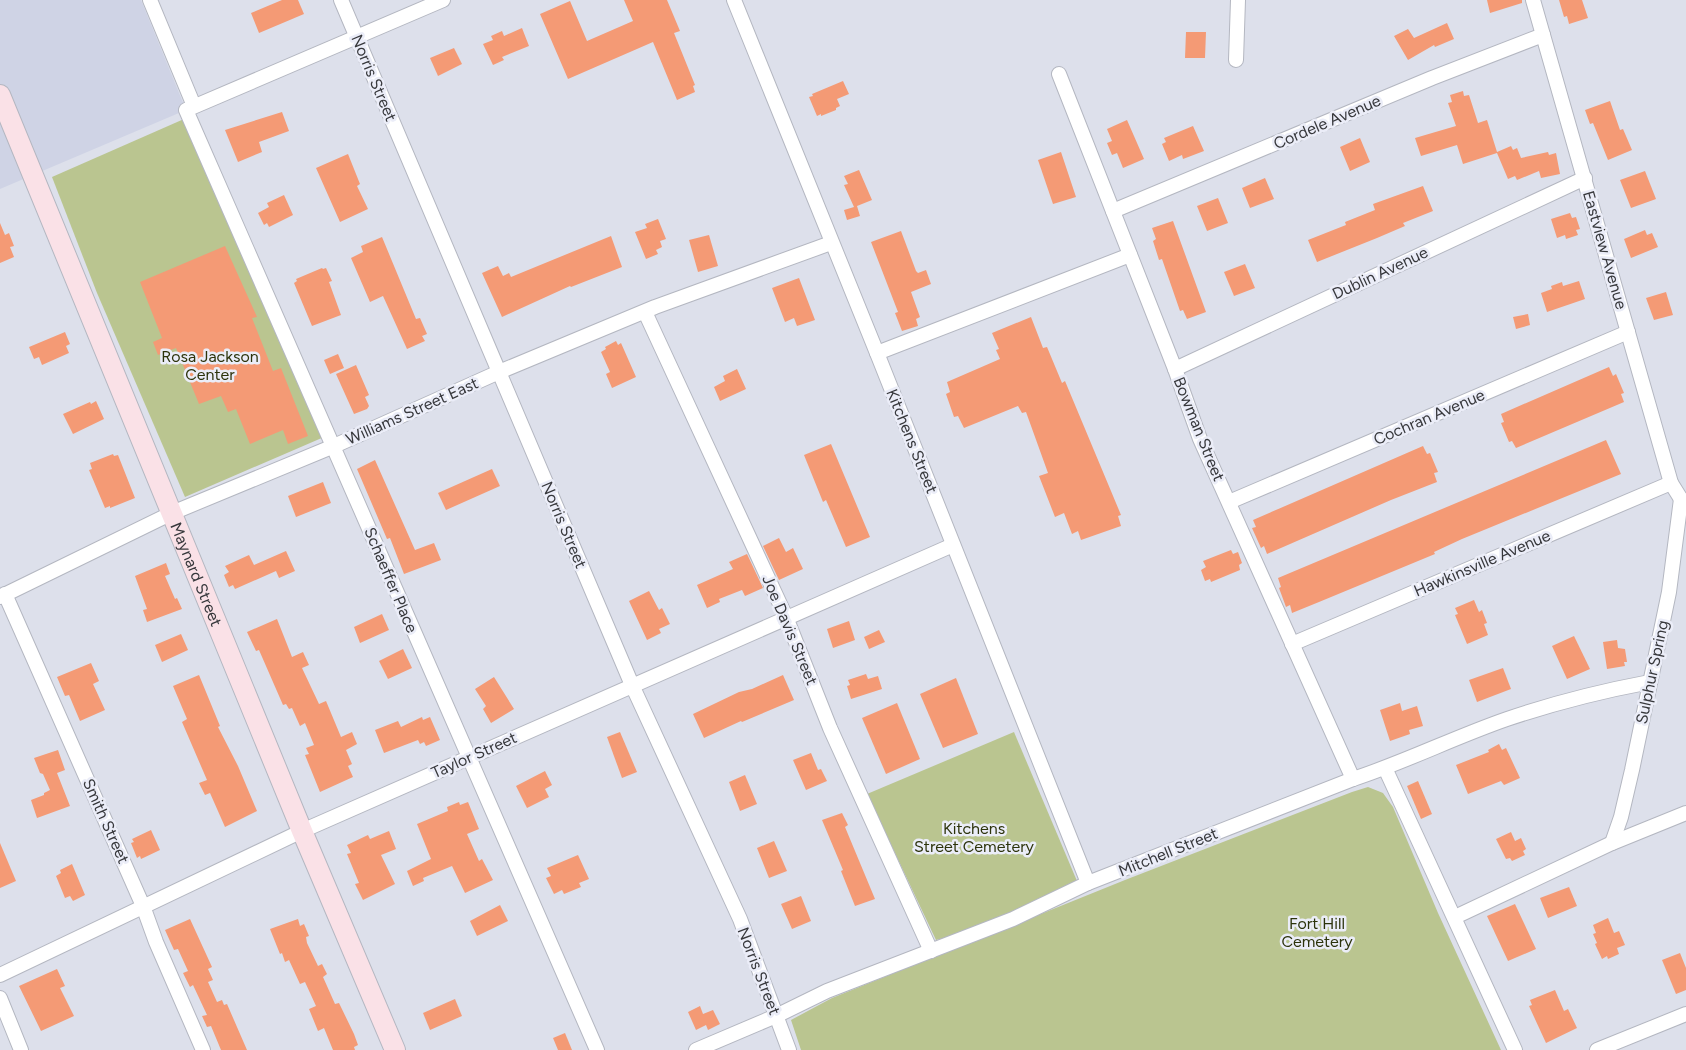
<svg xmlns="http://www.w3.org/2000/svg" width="1686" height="1050" font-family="Figtree,sans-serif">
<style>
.built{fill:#cfd3e5}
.green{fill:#bac590}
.building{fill:#f49a75}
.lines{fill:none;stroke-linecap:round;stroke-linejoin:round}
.street-casing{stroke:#b4b7c1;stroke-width:16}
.secondary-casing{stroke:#b4b7c1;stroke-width:22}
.street{stroke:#fff;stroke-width:14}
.secondary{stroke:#fae1e7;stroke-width:20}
.labels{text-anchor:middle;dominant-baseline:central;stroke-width:5;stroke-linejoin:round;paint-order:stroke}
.street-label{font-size:16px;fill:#37383c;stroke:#ebedf8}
.park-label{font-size:16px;fill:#2c330b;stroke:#ebedf8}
</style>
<rect width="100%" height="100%" fill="#dde0eb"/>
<polygon class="built" points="0,0 141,0 186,110 0,189"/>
<g class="green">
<polygon points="184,119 324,437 185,497 97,293 52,177"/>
<polygon points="1014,732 1077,881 1039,901 972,931 936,940 867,794"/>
<polygon points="1368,787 1383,793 1393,807 1438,913 1501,1050 801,1050 791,1020 832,998 1125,880 1352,792"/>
</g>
<g class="building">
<polygon points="282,0 298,0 304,14 259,33 251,13"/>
<polygon points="624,0 667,0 680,31 674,33 695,85 693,86 695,92 677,100 653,42 568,79 540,14 570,1 587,41 633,21"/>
<polygon points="1487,0 1522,0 1522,3 1490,13"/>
<polygon points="1559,0 1582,0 1588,18 1569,24 1567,16 1564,17"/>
<polygon points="1447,23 1454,39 1435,47 1434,45 1408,60 1394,36 1408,29 1414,38"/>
<polygon points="522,28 529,46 502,57 504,60 493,65 483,44 493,40 491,36 502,31 504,36"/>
<polygon points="1186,32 1206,32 1205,58 1185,58"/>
<polygon points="454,48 462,64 438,76 430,58"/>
<polygon points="843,81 849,94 837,99 840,106 836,108 836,110 821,116 821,114 817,116 809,97 813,96 812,94"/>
<polygon points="1463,91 1464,96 1469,95 1478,123 1487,120 1497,152 1511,146 1513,150 1517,148 1521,158 1548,152 1549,155 1556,153 1560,174 1541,178 1539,171 1517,180 1515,176 1508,179 1497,153 1463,164 1457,145 1421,156 1415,138 1456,126 1448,103 1452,102 1450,95"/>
<polygon points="1610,101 1620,130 1623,129 1632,150 1608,160 1593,123 1590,124 1585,110"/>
<polygon points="282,112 289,131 259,142 262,152 238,162 225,130"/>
<polygon points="1127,120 1144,159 1123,168 1117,153 1112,155 1107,143 1112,141 1107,129"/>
<polygon points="1193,126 1204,151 1183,159 1182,155 1169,161 1162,144 1166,142 1164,138"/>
<polygon points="1360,138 1370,162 1350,171 1340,147"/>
<polygon points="1061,152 1076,197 1053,204 1038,160"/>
<polygon points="348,154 360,184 357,186 368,209 340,222 316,168"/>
<polygon points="859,170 872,200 857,206 860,216 847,220 844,210 854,207 844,185 848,184 844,176"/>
<polygon points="1645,171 1656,199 1631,208 1620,180"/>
<polygon points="1265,178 1274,199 1250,208 1242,188"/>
<polygon points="1423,186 1433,211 1403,223 1405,226 1377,238 1317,262 1308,240 1346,225 1345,222 1375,210 1373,204"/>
<polygon points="284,195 293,215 269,227 267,223 264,225 258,213 269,207 267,203"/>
<polygon points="1218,198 1228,223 1207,231 1197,206"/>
<polygon points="1570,213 1572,218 1576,217 1580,229 1576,230 1578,235 1566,239 1565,235 1557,238 1551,219"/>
<polygon points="658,219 666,239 660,241 662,247 656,250 658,254 646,259 635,232 647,228 645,224"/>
<polygon points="1173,221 1206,312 1187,319 1183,310 1180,311 1162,259 1159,260 1153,241 1156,239 1152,228"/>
<polygon points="0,223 5,235 9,233 14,246 10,247 14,257 0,263"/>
<polygon points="1645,230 1647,235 1652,233 1658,247 1631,258 1624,239"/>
<polygon points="901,231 916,271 918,273 926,270 931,284 911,292 920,317 916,319 918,326 902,331 895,313 898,312 871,242"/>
<polygon points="709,235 718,266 698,272 689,240"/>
<polygon points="611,236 622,267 571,287 570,286 502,317 482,273 498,266 503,276 509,273 511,277"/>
<polygon points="382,237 416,319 420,318 427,334 422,336 425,341 407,349 383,296 370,302 351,258 363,252 361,246"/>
<polygon points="225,246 257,317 252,318 273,371 281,368 308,436 288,444 283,430 250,444 236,409 228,412 221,396 199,404 176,348 158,355 153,342 162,338 140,282"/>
<polygon points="1245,264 1255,288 1234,296 1224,272"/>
<polygon points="322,268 323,269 326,268 332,281 329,282 341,315 312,326 294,283 297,281 296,279"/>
<polygon points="799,278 815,320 797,326 794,318 785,322 772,288"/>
<polygon points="1579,281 1585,299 1547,312 1541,293 1552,289 1551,286 1562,282 1563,286"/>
<polygon points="1666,292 1673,315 1654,320 1646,298"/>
<polygon points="1528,314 1530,325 1516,329 1513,317"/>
<polygon points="1031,317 1043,348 1047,347 1062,383 1065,381 1121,515 1118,516 1121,526 1081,540 1078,531 1072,534 1064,513 1055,517 1039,476 1048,473 1026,412 1022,413 1018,406 964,428 958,416 954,417 946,394 950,392 947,382 1000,359 996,350 999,349 992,333"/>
<polygon points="65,332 70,344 66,346 69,353 42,365 39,357 34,359 29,347"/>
<polygon points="616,341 618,345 621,343 636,377 612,388 606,374 610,372 601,352 606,349 605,347"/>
<polygon points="338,354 344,368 330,374 324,360"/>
<polygon points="356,365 369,395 365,397 369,406 367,409 354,414 336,374"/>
<polygon points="1609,367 1613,376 1616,374 1624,393 1621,394 1624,402 1516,448 1512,441 1509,442 1501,423 1504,422 1501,414"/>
<polygon points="737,369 746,389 720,401 714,387 725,381 723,376"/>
<polygon points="96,401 104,419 73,434 63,414 90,402 91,404"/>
<polygon points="1606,440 1621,474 1462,539 1434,552 1435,554 1319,602 1292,613 1290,605 1286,607 1279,588 1281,587 1278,578"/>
<polygon points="831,444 870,537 846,547 826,500 823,502 804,455"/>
<polygon points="1423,446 1427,454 1430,453 1438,472 1434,473 1437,482 1391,500 1267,554 1264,546 1261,548 1252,528 1256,527 1253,520"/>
<polygon points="113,454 114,456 118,455 135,498 110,508 110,506 105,508 89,470 92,469 90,463"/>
<polygon points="375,460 415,550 434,543 441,560 404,574 390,538 387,539 357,469"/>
<polygon points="492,469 500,486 446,510 438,493"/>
<polygon points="323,482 331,503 296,517 288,496"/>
<polygon points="779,538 786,552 793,548 803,569 779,580 763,546"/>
<polygon points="1231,550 1233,554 1238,552 1242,563 1239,565 1240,570 1211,582 1210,579 1205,581 1201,570 1206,567 1203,561"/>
<polygon points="286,551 295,571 279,578 276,571 235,589 233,585 229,587 224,575 229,572 225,566 249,555 254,565"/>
<polygon points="747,554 763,588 745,596 742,590 719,599 720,602 707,608 697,585 733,569 729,562"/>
<polygon points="166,563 170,574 165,576 175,599 177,598 182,609 147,622 143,610 147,609 135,576"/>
<polygon points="649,591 659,610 662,608 670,624 659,629 661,633 647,640 629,601"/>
<polygon points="1474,600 1479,612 1482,610 1487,623 1484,624 1488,635 1467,644 1455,615 1458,614 1455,608"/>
<polygon points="382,614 389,630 360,643 354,627"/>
<polygon points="277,619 292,657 303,652 309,665 302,668 319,704 326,701 341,737 352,732 357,744 346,750 352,764 348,766 353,777 320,792 305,755 309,754 306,748 314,745 305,723 300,726 292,708 289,709 286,704 283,705 259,650 256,651 247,632"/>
<polygon points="849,621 855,640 833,648 827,629"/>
<polygon points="879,630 885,642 869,649 864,637"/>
<polygon points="181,634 188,650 162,662 155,645"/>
<polygon points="1574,636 1590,669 1567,679 1552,646"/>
<polygon points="1617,640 1618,648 1625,649 1627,662 1624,662 1625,666 1607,669 1603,642"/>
<polygon points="403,649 412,668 388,679 379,661"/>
<polygon points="91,663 99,681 93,684 105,710 80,721 69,695 65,696 57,677"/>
<polygon points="1503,668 1511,689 1477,702 1469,680"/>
<polygon points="866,674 868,679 878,676 882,689 851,699 847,686 850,685 848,680"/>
<polygon points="199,675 220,726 218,727 238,766 257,811 225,827 210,793 205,795 199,783 207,780 182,722 187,719 173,686"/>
<polygon points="783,675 794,700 742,722 741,721 704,738 693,714 739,692 752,689"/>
<polygon points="494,677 514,709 491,723 483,709 486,706 475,689"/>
<polygon points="956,678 978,734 943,748 920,694"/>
<polygon points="897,703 920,759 886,774 862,718"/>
<polygon points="1400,703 1402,711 1417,706 1423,726 1409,730 1410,734 1390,741 1380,710"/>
<polygon points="422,717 423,720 430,717 440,740 426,746 424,742 420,744 418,740 384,753 375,730 398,721 401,727"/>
<polygon points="620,732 637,772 622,778 607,737"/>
<polygon points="1499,744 1502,750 1506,748 1520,778 1504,785 1501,781 1468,794 1456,765 1489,752 1488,750"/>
<polygon points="58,750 65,770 57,773 70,806 37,818 31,800 44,795 44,793 50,790 43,774 40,773 34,758"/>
<polygon points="811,753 818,770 821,769 827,781 806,790 793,760"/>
<polygon points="545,771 552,785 545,789 549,797 527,808 516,786"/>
<polygon points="745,775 757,804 740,811 729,782"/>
<polygon points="1418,781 1432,814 1421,819 1407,786"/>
<polygon points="459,802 460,805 468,802 479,829 467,834 479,861 482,859 493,880 465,893 452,866 423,878 424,881 413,886 407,871 431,859 417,824 448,811 447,807"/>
<polygon points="842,813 848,825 845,827 875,899 855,906 841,871 843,870 822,820"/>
<polygon points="151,830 160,850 141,859 140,856 137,858 131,843 134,842 132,839"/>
<polygon points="389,831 396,849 381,855 395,884 363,900 355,884 359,883 347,854 351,853 347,845 368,835 370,839"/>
<polygon points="1511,832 1515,841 1521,838 1526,849 1523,851 1525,855 1512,861 1510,858 1506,859 1496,839"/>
<polygon points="774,841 787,871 769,878 757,848"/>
<polygon points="0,843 16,881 0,888"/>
<polygon points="578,855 589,879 579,883 581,887 564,894 562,890 554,894 546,878 551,876 547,868"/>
<polygon points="72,864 85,895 73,901 70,896 65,898 56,876 61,873 60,870"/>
<polygon points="1569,887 1577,906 1548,918 1540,898"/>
<polygon points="801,896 811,921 792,929 781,904"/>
<polygon points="1515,904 1536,949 1508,961 1487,916"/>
<polygon points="500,905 508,921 477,936 470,921"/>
<polygon points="1608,918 1614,933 1619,931 1625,945 1617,948 1619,954 1608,959 1607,956 1602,959 1595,944 1597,943 1593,934 1596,933 1593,925"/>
<polygon points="190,919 212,967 208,969 213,980 208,982 217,1002 222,1000 224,1005 227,1004 247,1050 221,1050 211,1026 207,1027 202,1016 207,1015 193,985 190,987 183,973 188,971 178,949 174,950 165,930"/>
<polygon points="298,919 300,926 304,924 309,936 306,937 307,943 318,966 322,964 327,974 323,977 335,1004 339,1003 354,1034 358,1045 354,1047 355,1050 333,1050 324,1028 318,1031 309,1009 316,1006 305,982 300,984 289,960 285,962 282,953 280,954 270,929"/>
<polygon points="1680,953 1686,968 1686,990 1676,994 1662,960"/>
<polygon points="57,969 65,986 60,988 74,1016 41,1031 19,986"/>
<polygon points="1555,990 1564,1011 1568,1009 1577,1028 1546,1043 1529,1006 1532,1005 1530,1000"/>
<polygon points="455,999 462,1016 430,1030 423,1013"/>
<polygon points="700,1006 703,1014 713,1010 720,1024 708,1030 706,1025 696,1030 688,1012"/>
<polygon points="565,1033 572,1050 558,1050 553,1038"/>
</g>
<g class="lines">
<defs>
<g id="street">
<polyline points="150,0 194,106"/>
<polyline points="341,0 632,685 740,919 789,1050"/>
<path d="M443 0 186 110C324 423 459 737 597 1050"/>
<polyline points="734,0 877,353 1088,883"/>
<polyline points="1533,0 1671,483 1681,499"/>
<polyline points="1236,60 1238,0"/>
<polyline points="1059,74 1175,369 1200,439 1353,779"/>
<polyline points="1113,211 1432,78 1543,35"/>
<polyline points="645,312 786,617 830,728 931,951"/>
<polyline points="877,353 1130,255"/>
<polyline points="1175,369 1585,178"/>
<polyline points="1229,502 1628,332"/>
<polyline points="5,594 143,906 156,942 203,1050"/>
<polyline points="0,597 172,513 334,446 499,372 655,307 831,243"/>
<polyline points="1292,644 1671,483"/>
<polyline points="1385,768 1515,1050"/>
<polyline points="1612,843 1621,817 1632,770 1669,592 1681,499"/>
<polyline points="1455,917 1612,843 1686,813"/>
<polyline points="0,975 302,831 953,545"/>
<polyline points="0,998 21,1050"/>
<path d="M696 1050 776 1016 827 991 1013 919 1088 883 1353 779C1405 762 1455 737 1507 719 1554 703 1602 691 1650 682"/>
<polyline points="1597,1050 1686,1014"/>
</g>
<g id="secondary">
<path id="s1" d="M0 95 302 831 395 1050"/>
</g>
</defs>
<use href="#street" class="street-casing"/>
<use href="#secondary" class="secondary-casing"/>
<use href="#street" class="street"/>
<use href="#secondary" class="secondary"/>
</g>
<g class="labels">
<g class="street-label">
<text transform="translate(374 78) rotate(67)">Norris Street</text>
<text transform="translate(1327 122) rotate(-23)">Cordele Avenue</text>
<text transform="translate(1605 250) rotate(74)">Eastview Avenue</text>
<text transform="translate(1380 273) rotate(-25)">Dublin Avenue</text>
<text transform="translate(412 411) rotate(-24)">Williams Street East</text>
<text transform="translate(1429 417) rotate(-23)">Cochran Avenue</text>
<text transform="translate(1199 429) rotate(68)">Bowman Street</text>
<text transform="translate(912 441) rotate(68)">Kitchens Street</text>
<text transform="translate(564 525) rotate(67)">Norris Street</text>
<text transform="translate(1482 563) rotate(-23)">Hawkinsville Avenue</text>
<text stroke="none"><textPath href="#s1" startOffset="518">Maynard Street</textPath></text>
<text transform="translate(391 580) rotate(67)">Schaeffer Place</text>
<text transform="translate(790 630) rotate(67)">Joe Davis Street</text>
<text transform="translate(1652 672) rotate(-78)">Sulphur Spring</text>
<text transform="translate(474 755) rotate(-24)">Taylor Street</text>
<text transform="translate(106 821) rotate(66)">Smith Street</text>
<text transform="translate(1168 852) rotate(-22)">Mitchell Street</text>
<text transform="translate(759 971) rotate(69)">Norris Street</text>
</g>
<g class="park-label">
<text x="210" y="356">Rosa Jackson<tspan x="210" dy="18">Center</tspan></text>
<text x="974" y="828">Kitchens<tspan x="974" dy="18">Street Cemetery</tspan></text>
<text x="1317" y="923">Fort Hill<tspan x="1317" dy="18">Cemetery</tspan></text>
</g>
</g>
</svg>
